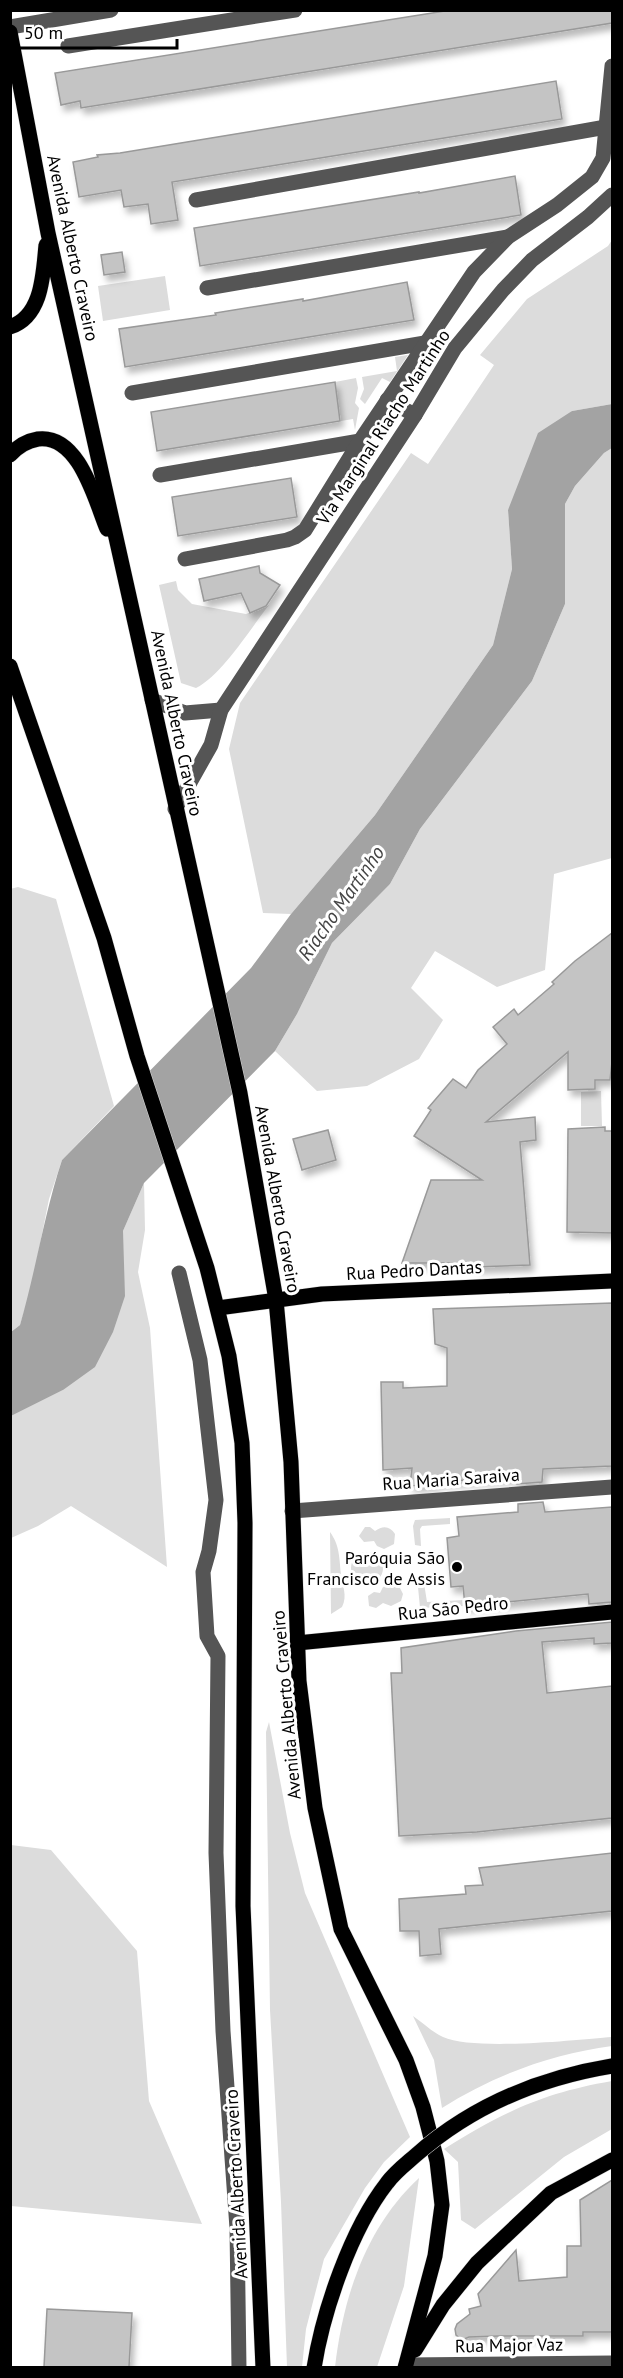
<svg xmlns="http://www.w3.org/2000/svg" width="623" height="2378" font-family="'PT Sans',sans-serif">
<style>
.green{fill:#dcdcdc}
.water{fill:#a3a3a3}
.building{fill:#c4c4c4;stroke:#999;stroke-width:1.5;filter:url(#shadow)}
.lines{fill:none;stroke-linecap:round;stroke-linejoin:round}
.major-casing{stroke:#dbdbdb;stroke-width:16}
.minor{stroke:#555;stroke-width:15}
.major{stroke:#000;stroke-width:15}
.major-bridge-casing{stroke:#dbdbdb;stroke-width:16;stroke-linecap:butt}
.major-bridge{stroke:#000;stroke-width:15}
.poi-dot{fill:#000;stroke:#fff;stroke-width:2}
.labels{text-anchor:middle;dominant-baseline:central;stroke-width:6;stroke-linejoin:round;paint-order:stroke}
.street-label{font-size:18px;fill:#000;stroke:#fff}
.poi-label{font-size:18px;fill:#000;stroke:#fff;text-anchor:end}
.water-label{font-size:20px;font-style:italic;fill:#444;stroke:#fff}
</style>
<defs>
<filter id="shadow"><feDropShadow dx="3.5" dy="6" stdDeviation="3" flood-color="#0004"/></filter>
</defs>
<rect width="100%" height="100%" fill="#fff"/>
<g class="green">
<polygon points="612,240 612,404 572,411 508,510 512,569 493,645 375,815 291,914 263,913 229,749 240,703 411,453 428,464 494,365 480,355 527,299 608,246"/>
<polygon points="165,276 170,310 103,321 98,286"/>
<polygon points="408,355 390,382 382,378 365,404 360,399 364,389 362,377 397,371 395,357"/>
<polygon points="356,378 358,388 355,403 359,408 355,430 353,419 341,421 339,410 330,411 335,382"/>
<polygon points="612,448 612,858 554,874 545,970 497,987 435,951 411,988 443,1020 419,1059 367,1086 317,1091 275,1051 297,1014 332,943 390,884 420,829 532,681 565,604 565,504 575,486 604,453"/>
<path d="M176 581 178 590 192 604 246 614 269 605C250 629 222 675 196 688L181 683 159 585Z"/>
<polygon points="18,887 56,899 114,1106 62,1160 49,1199 31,1289 20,1325 11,1332 10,889"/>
<polygon points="601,1091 602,1126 581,1126 581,1092"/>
<polygon points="144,1183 145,1230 138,1272 150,1328 167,1567 71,1506 38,1526 11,1538 11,1416 63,1390 123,1231"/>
<polygon points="450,1518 450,1524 422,1526 420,1529 421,1546 415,1545 413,1526 415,1520"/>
<path d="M365 1527H370L375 1531C383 1525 390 1526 395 1534L394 1544 384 1549 377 1546 374 1541 364 1542 359 1536Z"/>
<path d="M330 1532C340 1546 339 1557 341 1574 342 1586 348 1595 342 1607L331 1614Z"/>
<circle cx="367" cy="1568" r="16"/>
<polygon points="420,1583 424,1583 427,1602 464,1600 464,1606 420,1608 418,1587"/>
<polygon points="390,1584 400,1588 403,1594 401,1601 391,1606 383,1603 376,1608 369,1606 368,1596 374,1592 380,1593 383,1587"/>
<polygon points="269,1722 290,1833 305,1893 410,2137 384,2162 365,2188 324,2259 306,2329 302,2367 287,2367 281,2202 270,2010 266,1732"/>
<polygon points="11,1845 51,1850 137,1951 149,2101 202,2224 11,2206"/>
<path d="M413 2016C422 2022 432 2032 443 2037 474 2051 575 2040 612 2037V2046C552 2054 494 2075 442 2108L434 2060Z"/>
<path d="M612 2081V2129L564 2157 475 2229 461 2220 458 2162 444 2149C503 2112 543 2093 612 2081Z"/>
<path d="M419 2178 404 2286 377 2367H335C343 2297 366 2227 419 2178Z"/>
</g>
<path class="water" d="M612 404V448L604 453 575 486 565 504V604L532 681 420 829 390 884 332 943 297 1014 275 1051 144 1183 123 1231 125 1296 113 1332 95 1367 63 1390 11 1416V1332L20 1325C36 1270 44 1214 62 1160L251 968 291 914 375 815 493 645 512 569 508 510 538 433 572 411Z"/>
<g class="building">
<polygon points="451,10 612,10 612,23 81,108 80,101 61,105 55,73"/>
<polygon points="556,81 562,119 172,182 178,220 151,224 148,204 124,207 121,190 79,197 73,162 98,157 97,155 120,153"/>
<polygon points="515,176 521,215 200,266 194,228 419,192 419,193"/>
<polygon points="122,252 125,272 104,275 101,255"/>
<polygon points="407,282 414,320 125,367 119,329 216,315 215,313 303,299 303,301"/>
<polygon points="335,382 340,421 157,451 151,412"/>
<polygon points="291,478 297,517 178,536 172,497"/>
<polygon points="259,566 260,573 280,585 266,606 250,613 241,593 204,601 199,579"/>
<polygon points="612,933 612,1062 610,1080 595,1080 595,1089 568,1090 568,1052 486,1122 535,1117 536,1140 520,1142 530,1265 476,1267 476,1263 402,1263 431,1180 482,1180 414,1136 431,1110 428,1108 453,1079 466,1088 478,1070 507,1044 493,1027 514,1009 518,1015 554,984 552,982 575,961"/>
<polygon points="605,1127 605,1131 612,1131 612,1233 567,1232 568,1129"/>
<polygon points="328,1130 336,1160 302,1170 293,1139"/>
<polygon points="612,1303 612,1466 543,1469 542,1482 517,1484 517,1477 435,1482 436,1484 410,1486 412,1468 383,1470 381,1382 403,1382 403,1388 447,1386 447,1348 435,1344 433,1309"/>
<polygon points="543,1502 545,1512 612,1507 612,1602 589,1604 588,1594 465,1606 463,1586 451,1587 447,1538 459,1536 457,1517 518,1512 518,1504"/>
<polygon points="612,1622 612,1643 594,1644 594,1638 542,1642 547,1693 612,1686 612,1818 477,1832 399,1836 391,1673 402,1673 401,1648 516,1631"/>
<polygon points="612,1853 612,1911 439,1929 441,1954 420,1956 419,1931 400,1931 399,1899 466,1894 465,1886 483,1885 479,1868"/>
<polygon points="612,2180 612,2332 583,2332 583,2336 499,2336 469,2337 462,2340 456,2335 455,2329 457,2324 470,2314 469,2309 481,2306 478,2294 516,2250 519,2281 567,2277 567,2246 581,2246 580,2200"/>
<polygon points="47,2309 132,2313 129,2367 44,2367"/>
</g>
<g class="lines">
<defs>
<g id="major">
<polyline points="10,32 48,233 240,1093 276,1300 291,1462 299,1681 315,1808 341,1929 406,2060 423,2107 437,2161 442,2205 435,2256 405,2368"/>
<path d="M10 327C43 316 43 273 46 245"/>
<path d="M10 455C18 446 26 441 38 439 79 434 95 500 107 529"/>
<polyline points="10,666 104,938 137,1056 207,1268 229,1356 242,1443 245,1523 243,1906 263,2368"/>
<polyline points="218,1308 322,1294 612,1281"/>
<polyline points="297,1643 612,1612"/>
<polyline points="415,2350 443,2305 477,2263 551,2193 612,2160"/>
</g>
</defs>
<use href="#major" class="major-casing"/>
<g class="minor">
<polyline points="10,27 111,10"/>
<polyline points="68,46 295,10"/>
<polyline points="196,200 606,127"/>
<polyline points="207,288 508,237"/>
<polyline points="132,393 425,343"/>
<polyline points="387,400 415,415"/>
<polyline points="160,475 360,441"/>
<polyline points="185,559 287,540 295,537 305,530 360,441 474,272 508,237 557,205 592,177 603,158 612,66"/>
<polyline points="152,700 185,713 221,710"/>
<polyline points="175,809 211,745 221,710 415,415 455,348 503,290 532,260 588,217 612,195"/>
<polyline points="179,1273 200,1360 216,1500 209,1551 203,1572 207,1636 218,1656 216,1853 223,2031 237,2228 239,2368"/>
<polyline points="292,1511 612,1487"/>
<polyline points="406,2365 612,2363"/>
</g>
<use href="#major" class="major"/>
<defs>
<path id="major-bridge" d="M314 2368C323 2311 351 2229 387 2183 395 2172 407 2163 416 2155 472 2106 539 2078 612 2066"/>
</defs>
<use href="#major-bridge" class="major-bridge-casing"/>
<use href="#major-bridge" class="major-bridge"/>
</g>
<circle class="poi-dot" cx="457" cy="1567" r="6"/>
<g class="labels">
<g class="street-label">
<text transform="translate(73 248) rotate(78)">Avenida Alberto Craveiro</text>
<text transform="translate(383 427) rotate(-57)">Via Marginal Riacho Martinho</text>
<text transform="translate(177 723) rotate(78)">Avenida Alberto Craveiro</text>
<text transform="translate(278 1199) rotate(80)">Avenida Alberto Craveiro</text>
<text transform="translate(414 1270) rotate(-3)">Rua Pedro Dantas</text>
<text transform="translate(451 1479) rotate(-4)">Rua Maria Saraiva</text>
<text transform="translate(453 1608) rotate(-6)">Rua São Pedro</text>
<text transform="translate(286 1705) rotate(-95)">Avenida Alberto Craveiro</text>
<text transform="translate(236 2184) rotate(-93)">Avenida Alberto Craveiro</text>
<text transform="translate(509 2345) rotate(-1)">Rua Major Vaz</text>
</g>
<g class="poi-label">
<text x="445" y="1557">Paróquia São<tspan x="445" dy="21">Francisco de Assis</tspan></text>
</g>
<g class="water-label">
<text transform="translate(341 903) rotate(-55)">Riacho Martinho</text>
</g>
</g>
<rect width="623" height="2378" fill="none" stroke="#000000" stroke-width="24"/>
<path d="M15 39v9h162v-9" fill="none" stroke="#000000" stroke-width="3"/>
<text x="24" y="39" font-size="18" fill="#000000" stroke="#ffffff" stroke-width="4.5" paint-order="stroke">50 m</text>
</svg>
